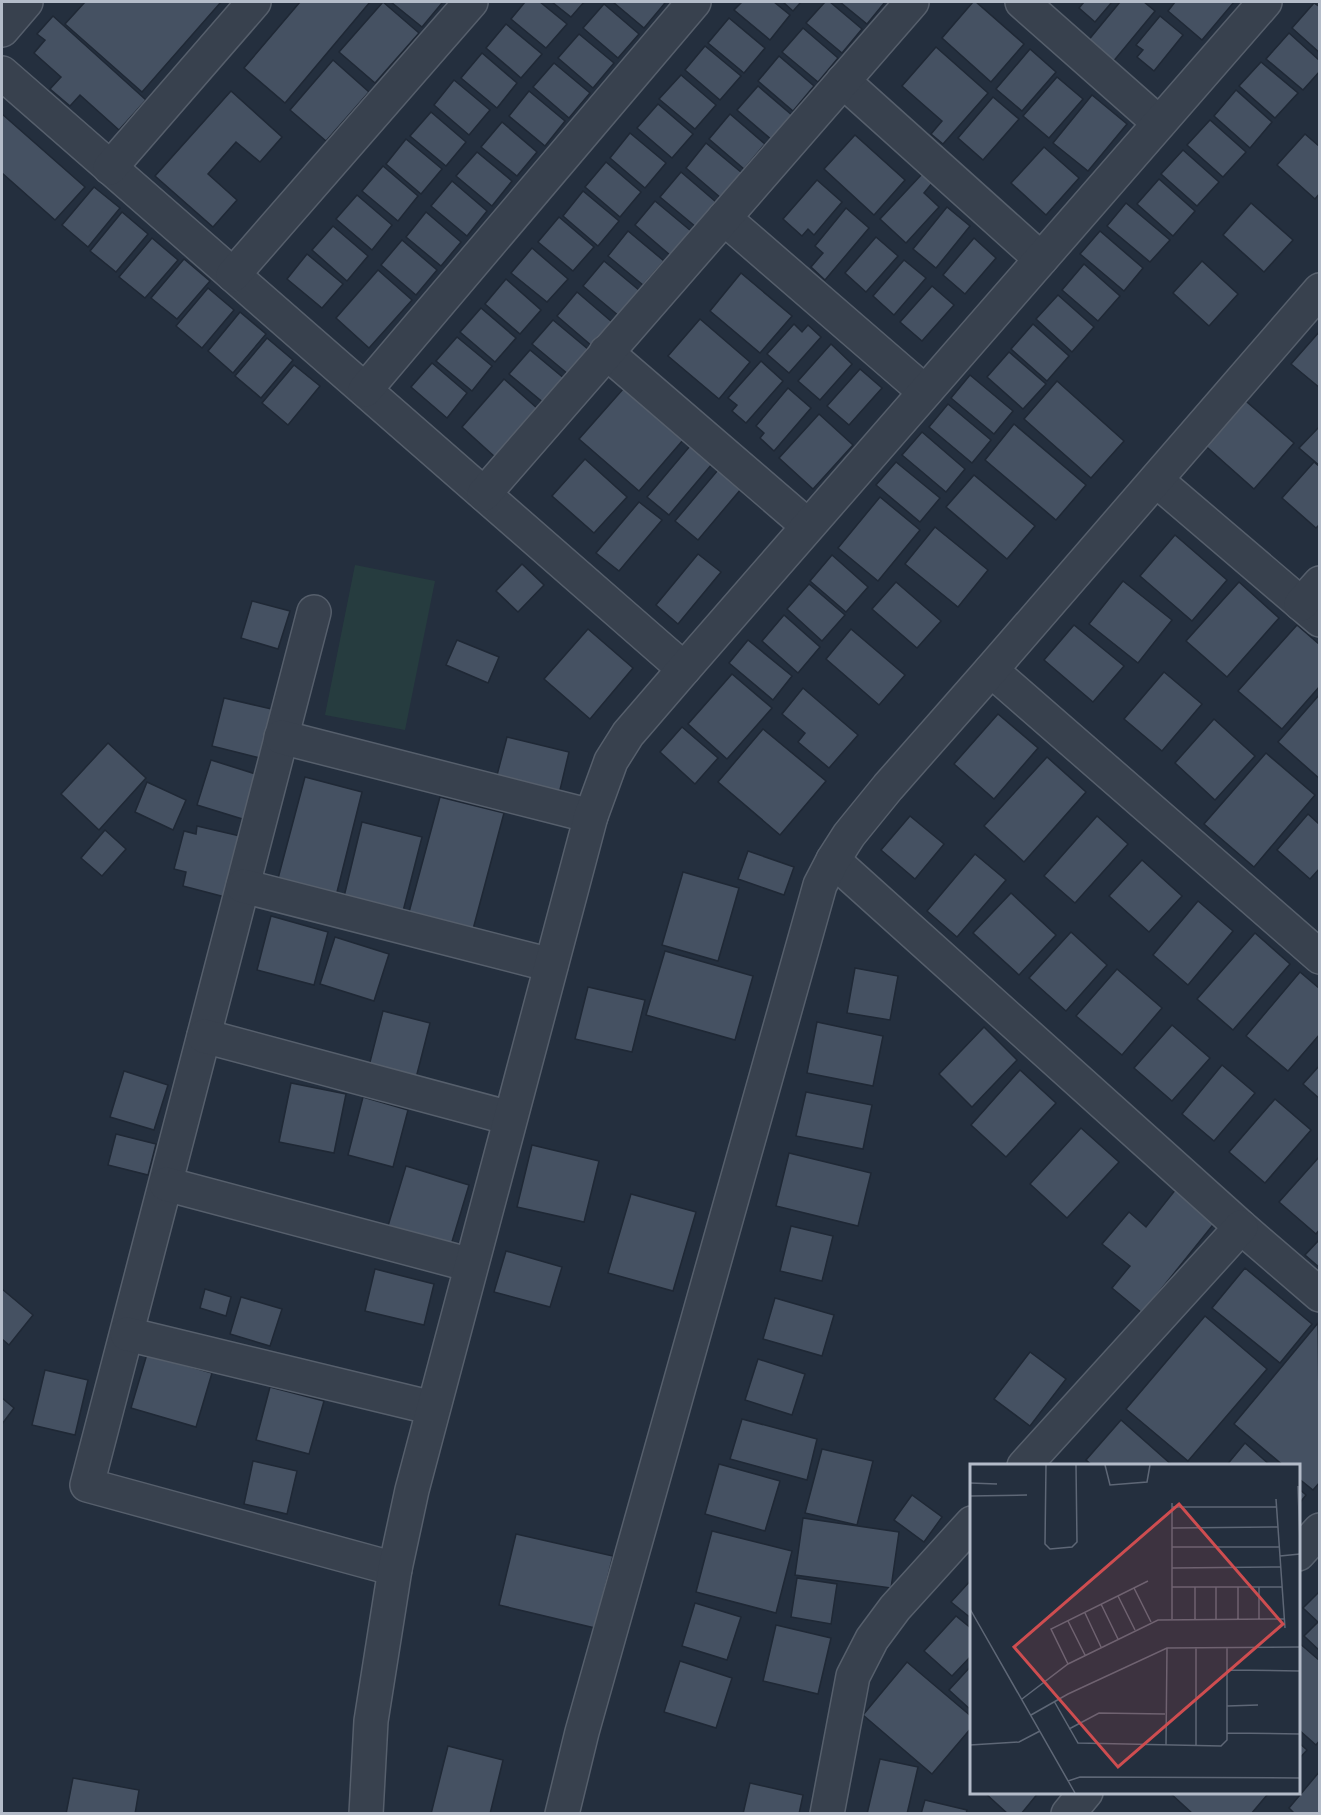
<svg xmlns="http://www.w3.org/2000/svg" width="1321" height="1815" font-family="'Archivo Narrow',sans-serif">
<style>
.green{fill:#263c3f}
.building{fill:#455162;stroke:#1f2835;stroke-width:1.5}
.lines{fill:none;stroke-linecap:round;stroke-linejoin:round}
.minor-casing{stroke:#565f6c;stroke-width:36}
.minor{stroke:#38414e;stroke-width:33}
.inset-road{fill:none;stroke:#5e6776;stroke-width:1.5}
.view{fill:#ce4d50;fill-opacity:0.15;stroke:#ce4d50;stroke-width:3}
.inset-edge{fill:none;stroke:#b4bcc9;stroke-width:3}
</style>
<rect width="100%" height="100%" fill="#242f3e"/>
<polygon class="green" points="355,565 435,581 405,730 325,715"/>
<g class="building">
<polygon points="85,2 221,2 142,92 65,24"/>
<polygon points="300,2 370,2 285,103 244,68"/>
<polygon points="383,2 419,33 375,83 339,52"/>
<polygon points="391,2 441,2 442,3 422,27"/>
<polygon points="525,2 540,2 567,24 546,48 511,19"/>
<polygon points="552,2 584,2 571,17"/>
<polygon points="613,2 663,2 665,3 644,28"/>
<polygon points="742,2 774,2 790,15 770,40 734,10"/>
<polygon points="783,2 801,2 793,11"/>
<polygon points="825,2 830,2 862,29 842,53 806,23"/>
<polygon points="840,2 885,2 867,24"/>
<polygon points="973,2 976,2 1024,44 991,82 942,38"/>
<polygon points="1084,2 1112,2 1095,22 1079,8"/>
<polygon points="1120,2 1144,2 1155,11 1112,63 1087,42"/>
<polygon points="1175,2 1234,2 1202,40 1168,11"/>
<polygon points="1314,3 1320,7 1320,53 1292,28"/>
<polygon points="604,4 639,34 618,58 583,28"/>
<polygon points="53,16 146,100 119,130 80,95 70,106 50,89 61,77 34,53 45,40 37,34"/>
<polygon points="1160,16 1183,35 1154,71 1137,57 1143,50 1136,45"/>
<polygon points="729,18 765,48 744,73 708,43"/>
<polygon points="506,24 542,54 521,78 486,48"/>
<polygon points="803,28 838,58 818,82 782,52"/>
<polygon points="1289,33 1320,61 1320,71 1303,90 1266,59"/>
<polygon points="579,34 614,63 593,88 558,58"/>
<polygon points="705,46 741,76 720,100 685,70"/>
<polygon points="936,47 988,93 943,144 931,134 942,121 902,86"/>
<polygon points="1030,49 1056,72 1022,111 996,89"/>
<polygon points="482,53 517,83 497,108 461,78"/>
<polygon points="779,56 814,86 793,111 758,81"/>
<polygon points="333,60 369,92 326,141 290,110"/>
<polygon points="1261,62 1298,93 1275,118 1239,86"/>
<polygon points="554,63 590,93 569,118 533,87"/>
<polygon points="681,75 716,105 695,129 659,99"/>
<polygon points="1057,77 1083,99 1049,138 1023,116"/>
<polygon points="454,80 490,110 469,135 434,105"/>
<polygon points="758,86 793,116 772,140 737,110"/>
<polygon points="1236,90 1272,122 1250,148 1214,116"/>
<polygon points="231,91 282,137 260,162 236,142 208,174 237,200 213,227 155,176"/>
<polygon points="529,91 565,121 545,146 509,116"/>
<polygon points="1092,95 1127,124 1088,171 1053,143"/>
<polygon points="993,97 1019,119 983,160 958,138"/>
<polygon points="658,104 693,134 672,158 637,128"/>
<polygon points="431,112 466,142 446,166 410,136"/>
<polygon points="2,114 85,187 55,220 2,173"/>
<polygon points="730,114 765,144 744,169 709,139"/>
<polygon points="1210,120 1246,152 1223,177 1187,145"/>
<polygon points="502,122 537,152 517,176 481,147"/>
<polygon points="630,133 666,163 645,188 610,158"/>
<polygon points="1305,134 1320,147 1320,193 1315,199 1277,165"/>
<polygon points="855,135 905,180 874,215 824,169"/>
<polygon points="406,139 442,169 421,194 386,164"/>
<polygon points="706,143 742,173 721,198 686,168"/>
<polygon points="1044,147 1079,178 1046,215 1011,183"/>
<polygon points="1183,150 1219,182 1197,206 1161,174"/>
<polygon points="477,152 512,181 492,206 456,176"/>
<polygon points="606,162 641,192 620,217 585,187"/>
<polygon points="383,166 418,196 398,221 362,191"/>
<polygon points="681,172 716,202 696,227 660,197"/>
<polygon points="923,173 933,182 924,193 939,207 906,243 880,219"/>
<polygon points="1159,179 1195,211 1173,236 1137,204"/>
<polygon points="817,180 842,202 814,235 808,229 802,236 783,219"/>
<polygon points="452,181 487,211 467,236 431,206"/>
<polygon points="94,187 120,208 88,247 62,225"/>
<polygon points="583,191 619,221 598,246 563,216"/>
<polygon points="357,195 392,225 372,250 336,219"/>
<polygon points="655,201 691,231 670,255 635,225"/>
<polygon points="1126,203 1170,240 1150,262 1107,226"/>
<polygon points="1251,203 1293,240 1264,272 1223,235"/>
<polygon points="947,207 970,226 936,268 913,249"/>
<polygon points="846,208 869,228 825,280 811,267 823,253 815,246"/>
<polygon points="122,212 148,234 116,272 90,251"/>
<polygon points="426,212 461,242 441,266 406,237"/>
<polygon points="559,217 594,247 573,271 538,242"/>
<polygon points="333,226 368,256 347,281 312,250"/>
<polygon points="628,231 664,261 643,285 608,256"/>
<polygon points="1100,231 1143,268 1124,291 1080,254"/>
<polygon points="876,237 898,256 866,292 845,273"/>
<polygon points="152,238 178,260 145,298 119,277"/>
<polygon points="974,238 996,258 965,294 943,275"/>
<polygon points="402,240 437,270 416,295 381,265"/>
<polygon points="532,248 568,279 547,302 511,273"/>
<polygon points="307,254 343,284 322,308 287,279"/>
<polygon points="184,259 210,281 177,319 151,298"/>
<polygon points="904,260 926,278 894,315 873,296"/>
<polygon points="604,261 640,291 619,316 583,286"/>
<polygon points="1202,261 1238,294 1209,326 1173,293"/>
<polygon points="1084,264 1120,296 1098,321 1062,290"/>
<polygon points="378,270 412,300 369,348 336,318"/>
<polygon points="741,273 792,316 760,353 710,311"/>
<polygon points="506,279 541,310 520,334 485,304"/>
<polygon points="932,286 954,305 922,341 900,322"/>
<polygon points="208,288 234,310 202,348 176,326"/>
<polygon points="577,292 612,322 592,346 557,316"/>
<polygon points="1058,295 1094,327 1072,352 1036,319"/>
<polygon points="481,308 516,338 495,362 460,332"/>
<polygon points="240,312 266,334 233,373 208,351"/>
<polygon points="700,319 750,362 719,399 668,356"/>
<polygon points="553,320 589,350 568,374 532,344"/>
<polygon points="794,324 802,332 808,325 821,337 789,373 767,354"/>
<polygon points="1033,324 1069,356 1047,381 1011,349"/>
<polygon points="1320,331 1320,388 1291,364"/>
<polygon points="457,337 492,366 472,391 436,361"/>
<polygon points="267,338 293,360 261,398 235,376"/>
<polygon points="831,344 852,364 820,400 798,381"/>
<polygon points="530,350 566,380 545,404 509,374"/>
<polygon points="1009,352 1046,384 1023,409 987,377"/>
<polygon points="761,361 783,381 746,423 732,411 737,405 728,398"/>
<polygon points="432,363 467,393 447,418 411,387"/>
<polygon points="294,365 320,386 288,425 262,403"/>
<polygon points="860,369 882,388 849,425 827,406"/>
<polygon points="970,375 1013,411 994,434 951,398"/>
<polygon points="504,379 538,409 495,457 462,427"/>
<polygon points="1057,381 1124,441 1091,478 1024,419"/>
<polygon points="624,388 683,440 639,491 579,439"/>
<polygon points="788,388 811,408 774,451 760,438 764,433 756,426"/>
<polygon points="1240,396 1294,443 1254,489 1200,441"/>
<polygon points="948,404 991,440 972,463 929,427"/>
<polygon points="819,414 853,445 813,489 779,458"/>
<polygon points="1014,424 1086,485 1056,520 985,460"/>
<polygon points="1320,426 1320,466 1299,448"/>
<polygon points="922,432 965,469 946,492 902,455"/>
<polygon points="690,446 712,464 669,515 647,497"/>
<polygon points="585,459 627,497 594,533 552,496"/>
<polygon points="896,462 940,498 920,522 876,485"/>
<polygon points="1314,462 1320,467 1320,524 1316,528 1282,498"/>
<polygon points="718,470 741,489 698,540 675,521"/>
<polygon points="974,475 1035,526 1007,559 946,507"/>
<polygon points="880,497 920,530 878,581 838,548"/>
<polygon points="639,502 662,520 619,571 596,553"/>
<polygon points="935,527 988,570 958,607 905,564"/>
<polygon points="1175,535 1227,580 1192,621 1140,576"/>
<polygon points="698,554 721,572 678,624 656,605"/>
<polygon points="832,555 868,587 846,612 810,581"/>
<polygon points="522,564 544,585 518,612 496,591"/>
<polygon points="1123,581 1172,620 1138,663 1089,624"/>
<polygon points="896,582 941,621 917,648 872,609"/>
<polygon points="1239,582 1279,618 1227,677 1186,641"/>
<polygon points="809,584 845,615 822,641 787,609"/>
<polygon points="252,601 290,611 278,649 241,638"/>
<polygon points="784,615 820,647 798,673 762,641"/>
<polygon points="1074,625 1124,666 1093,702 1044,660"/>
<polygon points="1297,625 1320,645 1320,686 1282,729 1238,691"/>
<polygon points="588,629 633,668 590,719 544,679"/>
<polygon points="851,629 905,675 879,705 826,659"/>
<polygon points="457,640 499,657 488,683 446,665"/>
<polygon points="748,640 792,676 773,700 729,663"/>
<polygon points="1164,672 1202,704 1162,751 1124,719"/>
<polygon points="732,674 772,708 727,759 688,724"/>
<polygon points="803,688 858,735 829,768 798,742 805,733 782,714"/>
<polygon points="1320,694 1320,779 1278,742"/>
<polygon points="224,698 276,710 264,759 212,746"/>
<polygon points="998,714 1038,748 994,799 954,764"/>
<polygon points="1214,719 1255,756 1215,800 1175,763"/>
<polygon points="682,727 718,758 695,784 660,752"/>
<polygon points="763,729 826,781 780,835 718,782"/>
<polygon points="507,737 569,752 559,794 496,779"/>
<polygon points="108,743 146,778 99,830 61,794"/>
<polygon points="1266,753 1315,795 1254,867 1204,824"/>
<polygon points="1047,757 1086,792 1024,862 984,826"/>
<polygon points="211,760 262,776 249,821 197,805"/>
<polygon points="305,777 362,792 335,900 276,886"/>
<polygon points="147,782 186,800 173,830 135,812"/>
<polygon points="440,797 504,813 472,933 408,916"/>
<polygon points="1308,814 1320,825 1320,868 1310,879 1277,850"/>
<polygon points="910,816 944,844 915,879 881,850"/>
<polygon points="1097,816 1128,844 1075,903 1044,876"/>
<polygon points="362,822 422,837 401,919 342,905"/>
<polygon points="197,826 240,836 225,897 183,886 186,872 174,869 184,831 196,834"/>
<polygon points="105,830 126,849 102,876 81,858"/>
<polygon points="748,851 794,867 784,895 738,879"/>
<polygon points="975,854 1006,880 957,937 927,911"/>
<polygon points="1142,860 1182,896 1149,932 1109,896"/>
<polygon points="683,872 739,888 718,961 662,945"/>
<polygon points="1011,893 1056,935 1019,975 973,933"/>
<polygon points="1198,901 1233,931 1188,985 1153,955"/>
<polygon points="271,916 328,932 314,985 257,970"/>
<polygon points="1071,932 1107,965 1066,1011 1029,978"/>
<polygon points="1255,933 1290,964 1233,1030 1197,999"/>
<polygon points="335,937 389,954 374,1001 320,984"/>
<polygon points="665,951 753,976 735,1040 646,1015"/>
<polygon points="855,968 898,976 890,1020 847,1013"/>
<polygon points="1117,969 1162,1008 1122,1055 1076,1016"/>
<polygon points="1300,972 1320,989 1320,1034 1288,1071 1246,1036"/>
<polygon points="588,987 645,1000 632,1052 575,1039"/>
<polygon points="383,1011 430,1023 416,1078 369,1066"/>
<polygon points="817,1022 883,1036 873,1086 807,1073"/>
<polygon points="1172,1025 1210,1058 1172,1101 1134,1068"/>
<polygon points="984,1027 1017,1060 972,1107 939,1074"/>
<polygon points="1222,1065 1255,1093 1214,1141 1182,1114"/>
<polygon points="1320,1065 1320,1099 1303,1084"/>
<polygon points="1020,1070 1056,1103 1006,1157 971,1125"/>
<polygon points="124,1071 168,1085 154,1130 110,1117"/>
<polygon points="291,1083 346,1094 334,1153 279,1142"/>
<polygon points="806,1092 872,1105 863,1149 796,1136"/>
<polygon points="363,1097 408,1110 393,1167 348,1155"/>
<polygon points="1275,1099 1311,1130 1265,1183 1229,1152"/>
<polygon points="1081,1128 1119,1162 1067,1218 1030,1184"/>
<polygon points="116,1134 156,1144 148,1175 108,1165"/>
<polygon points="532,1145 599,1161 584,1222 517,1207"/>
<polygon points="789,1153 871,1173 858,1226 776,1206"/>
<polygon points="1320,1156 1320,1229 1316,1234 1279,1202"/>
<polygon points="406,1166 469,1185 451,1245 388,1226"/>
<polygon points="1176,1189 1216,1221 1142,1313 1112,1288 1130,1266 1102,1244 1129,1212 1146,1227"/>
<polygon points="631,1194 696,1212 673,1291 608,1273"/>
<polygon points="791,1226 833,1236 822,1281 780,1271"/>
<polygon points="1320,1239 1320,1268 1305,1255"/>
<polygon points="506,1251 562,1267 550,1307 494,1292"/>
<polygon points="1245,1268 1312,1324 1280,1363 1212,1308"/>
<polygon points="375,1269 434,1284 424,1325 365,1311"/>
<polygon points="2,1289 33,1315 9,1345 2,1339"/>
<polygon points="205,1289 231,1297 226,1316 200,1308"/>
<polygon points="241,1297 282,1309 270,1346 230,1334"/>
<polygon points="775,1298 834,1315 822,1356 763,1339"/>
<polygon points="1205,1316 1267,1369 1188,1461 1126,1409"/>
<polygon points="1318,1323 1320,1482 1313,1490 1298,1478 1298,1466 1284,1466 1234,1424"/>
<polygon points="1030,1352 1066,1379 1030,1426 994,1399"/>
<polygon points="147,1354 212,1373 196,1427 131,1408"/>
<polygon points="758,1359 805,1374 792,1415 745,1400"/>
<polygon points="45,1370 88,1380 75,1435 32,1425"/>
<polygon points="270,1387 324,1401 309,1454 256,1440"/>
<polygon points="2,1398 14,1408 2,1424"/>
<polygon points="742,1419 817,1439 807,1480 730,1459"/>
<polygon points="1121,1420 1173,1466 1093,1466 1086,1460"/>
<polygon points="1245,1443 1271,1466 1226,1466"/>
<polygon points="822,1449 873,1461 857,1525 805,1513"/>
<polygon points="253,1461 297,1471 287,1514 244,1504"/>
<polygon points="719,1464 780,1481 765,1531 705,1514"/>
<polygon points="1298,1488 1306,1495 1298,1505"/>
<polygon points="912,1495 942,1517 924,1542 894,1520"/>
<polygon points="803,1518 899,1532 891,1588 795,1575"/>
<polygon points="712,1531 792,1551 776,1613 696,1592"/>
<polygon points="516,1534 613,1556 595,1628 499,1605"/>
<polygon points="797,1578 837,1584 831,1624 791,1617"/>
<polygon points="972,1579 972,1619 951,1602"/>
<polygon points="1320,1591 1320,1651 1304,1636 1318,1622 1303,1608"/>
<polygon points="695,1603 741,1617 727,1660 682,1646"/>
<polygon points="956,1616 972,1629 972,1655 952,1676 924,1651"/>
<polygon points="776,1625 831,1638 818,1694 763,1681"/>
<polygon points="1298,1642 1320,1661 1320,1740 1316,1745 1298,1729"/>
<polygon points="680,1661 732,1678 716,1728 664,1712"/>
<polygon points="907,1662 972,1717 972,1727 932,1774 863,1715"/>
<polygon points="972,1665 972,1711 949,1690"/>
<polygon points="1298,1742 1307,1750 1298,1760"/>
<polygon points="448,1746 503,1760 490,1814 431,1814"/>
<polygon points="880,1759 918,1767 907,1814 867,1814"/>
<polygon points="1320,1771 1320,1814 1295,1814 1289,1808"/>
<polygon points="73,1778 139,1790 135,1814 66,1814"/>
<polygon points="750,1783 803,1795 799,1814 743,1814"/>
<polygon points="984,1792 1039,1792 1021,1814 1008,1814"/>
<polygon points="1169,1792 1263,1792 1267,1795 1251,1814 1193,1814"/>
<polygon points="925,1800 967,1810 966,1814 921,1814"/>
</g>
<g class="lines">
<defs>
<g id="minor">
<polyline points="1022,2 1159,123"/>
<polyline points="2,30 26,2"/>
<polyline points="2,73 684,669"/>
<polyline points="843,81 1041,259"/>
<polyline points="110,168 254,2"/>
<polyline points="724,218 925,392"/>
<polyline points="233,275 471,2"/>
<polyline points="606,352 808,526"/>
<polyline points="365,390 694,2"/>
<polyline points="1156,480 1320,620"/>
<polyline points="484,494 912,2"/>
<polyline points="1301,604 1320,583"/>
<polyline points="314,612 87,1485 395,1569"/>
<polyline points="991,670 1320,957"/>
<polyline points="281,737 591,816"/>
<polyline points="833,860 1241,1227 1320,1295"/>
<polyline points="243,886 551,965"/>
<polyline points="204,1036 510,1118"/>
<polyline points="166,1184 471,1265"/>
<polyline points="127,1334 433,1408"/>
<polyline points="1024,1466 1241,1227"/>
<polyline points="1298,1554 1320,1530"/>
<polyline points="366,1814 371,1721 395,1569 412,1490 591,816 611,761 628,734 684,669 1265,2"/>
<polyline points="562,1814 582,1732 820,885 833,860 849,835 888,787 991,670 1320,290"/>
<polyline points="827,1814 853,1676 872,1639 895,1608 972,1523"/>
<polyline points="1068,1814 1086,1792"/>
</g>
</defs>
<use href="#minor" class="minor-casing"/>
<use href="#minor" class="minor"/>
</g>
<g transform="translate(970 1464)">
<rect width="330" height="330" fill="#242f3e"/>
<path class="inset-road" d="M76 1 75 80 80 85 102 83 107 78 106 1M135 1 140 21 177 18 180 1M0 19 27 20M328 22 330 79M0 32 57 31M306 35 315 164M202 43H307M202 64 308 63M202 83H309M310 92 330 90M202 104 311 103M202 123H312M225 123V155M246 123V155M164 124 181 158M148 132 165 166M131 140 148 175M0 145 105 329M115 149 131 183M202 155V39M268 155V123M289 155V123M98 157 115 191M98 200 81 165 178 117M257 206 330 207M52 235 98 200 188 156 314 155M84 237 108 279 251 282 257 276V183M257 242 288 241M61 251 98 230 197 184 330 183M99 265 129 249 195 250M257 269 330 270M0 281 49 278 70 267M196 281 197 184M226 282V183M98 317 110 313 330 314"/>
<path class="view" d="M209 40 313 160 148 303 44 183Z"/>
<rect width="330" height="330" class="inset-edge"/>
</g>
<rect width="1321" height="1815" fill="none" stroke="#b4bcc9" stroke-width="6"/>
</svg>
